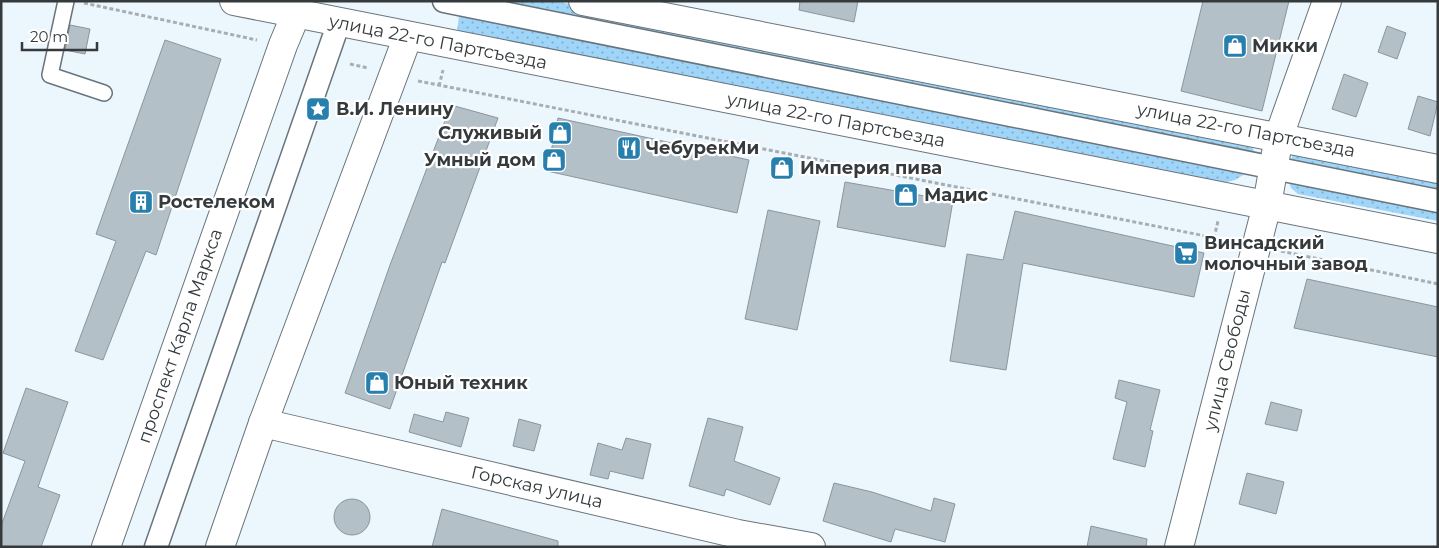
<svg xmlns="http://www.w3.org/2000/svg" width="1439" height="548" viewBox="0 0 1439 548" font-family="Montserrat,sans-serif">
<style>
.grass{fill:url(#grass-dots)}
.building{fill:#b4c0c8;stroke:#8a959d}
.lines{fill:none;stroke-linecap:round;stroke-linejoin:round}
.service-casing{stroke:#69747b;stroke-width:18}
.pedestrian-casing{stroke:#69747b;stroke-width:25}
.minor-casing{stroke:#69747b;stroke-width:30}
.tertiary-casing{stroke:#69747b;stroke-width:30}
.secondary-casing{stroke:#69747b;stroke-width:30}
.path{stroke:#a6aeb3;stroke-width:3;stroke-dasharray:4 2.5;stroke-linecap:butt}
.service{stroke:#fff;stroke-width:15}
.pedestrian{stroke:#fff;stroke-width:22}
.minor{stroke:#fff;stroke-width:28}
.tertiary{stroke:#fff;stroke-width:28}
.secondary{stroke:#fff;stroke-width:28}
.labels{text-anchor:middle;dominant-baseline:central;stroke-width:4.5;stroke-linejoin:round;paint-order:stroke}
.street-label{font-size:18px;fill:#353a3d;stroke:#fff}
.poi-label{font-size:18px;font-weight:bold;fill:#353a3d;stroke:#fff;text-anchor:start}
</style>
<defs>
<pattern id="grass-dots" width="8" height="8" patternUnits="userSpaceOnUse" patternTransform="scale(1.25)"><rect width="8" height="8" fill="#9ed5f9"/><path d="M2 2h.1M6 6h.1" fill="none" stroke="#82aecb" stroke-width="1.8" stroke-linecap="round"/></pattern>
</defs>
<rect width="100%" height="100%" fill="#ecf6fd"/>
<path class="grass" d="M496 1H554L1217 131 1251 142 1255 155Z
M459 16 1251 170 1235 180 1223 183 457 32Z
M1293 154 1438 180V194L1289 165Z
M1288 178 1438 207V221L1298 194 1291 188Z"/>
<path class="building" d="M800 1H858L854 22 799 10Z
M1203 1H1289L1262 111 1181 91Z
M70 25 90 29 85 54 65 50Z
M1387 26 1406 33 1397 59 1378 52Z
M165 40 221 59 156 255 146 251 103 360 75 351 116 241 96 234Z
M1344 74 1368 83 1356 117 1332 109Z
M1418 96 1438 102 1430 136 1408 129Z
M451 105 498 118 445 263 442 262 390 409 345 393 390 265Z
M558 118 749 160 737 213 547 171Z
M845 182 953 201 945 247 837 227Z
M768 210 820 221 797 330 745 319Z
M1015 211 1204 253 1194 297 1023 263 1006 370 950 361 967 254 1003 260Z
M1307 279 1438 307V357L1294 328Z
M1119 380 1160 390 1150 430 1153 431 1145 467 1113 459 1127 402 1115 398Z
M26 388 68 402 38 487 60 495 41 547H1V526L25 461 3 453Z
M1271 402 1302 410 1297 431 1265 424Z
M446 412 469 418 461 447 409 432 414 414 443 422Z
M708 418 743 427 734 461 780 478 770 505 726 489 724 496 689 486Z
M519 419 541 425 534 451 513 446Z
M626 438 651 444 643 479 610 471 608 479 590 475 598 443 622 450Z
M1247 473 1284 482 1276 514 1239 504Z
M834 483 872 492 931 511 934 498 955 504 945 542 895 529 891 542 823 521Z
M334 517a18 18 0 1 1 36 0a18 18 0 1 1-36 0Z
M442 509 558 541V547H432Z
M1091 526 1147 539 1146 547H1087Z"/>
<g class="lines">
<defs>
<path id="service" d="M66 1 50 75 104 93"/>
<path id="pedestrian" d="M444 1 1438 201
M156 547 339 22"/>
<path id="minor" d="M263 423 738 534 811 547
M1179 547 1267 205 1279 136 1327 1"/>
<path id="tertiary" d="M106 547 283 45 296 14
M220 547 263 423 408 36"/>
<path id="secondary" d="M234 1 1438 239
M583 1 1438 169"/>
</defs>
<use href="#service" class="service-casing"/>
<use href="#pedestrian" class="pedestrian-casing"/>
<use href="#minor" class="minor-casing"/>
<use href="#tertiary" class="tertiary-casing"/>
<use href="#secondary" class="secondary-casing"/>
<path class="path" d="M84 3 257 40
M350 64 368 68
M418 81 1231 241
M439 86 443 70
M1214 238 1218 221
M1281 251 1438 284"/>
<use href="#service" class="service"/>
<use href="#pedestrian" class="pedestrian"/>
<use href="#minor" class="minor"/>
<use href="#tertiary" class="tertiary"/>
<use href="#secondary" class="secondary"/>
</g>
<defs>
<symbol id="shop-square" viewBox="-11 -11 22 22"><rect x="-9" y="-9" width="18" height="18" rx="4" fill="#277fad" stroke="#fff"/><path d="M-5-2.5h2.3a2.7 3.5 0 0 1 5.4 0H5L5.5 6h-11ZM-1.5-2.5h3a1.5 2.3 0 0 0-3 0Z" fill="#fff"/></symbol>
<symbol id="sight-square" viewBox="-11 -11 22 22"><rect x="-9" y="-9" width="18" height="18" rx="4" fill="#277fad" stroke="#fff"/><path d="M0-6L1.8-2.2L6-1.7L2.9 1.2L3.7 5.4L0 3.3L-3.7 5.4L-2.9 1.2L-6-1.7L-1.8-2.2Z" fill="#fff"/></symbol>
<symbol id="restaurant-square" viewBox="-11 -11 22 22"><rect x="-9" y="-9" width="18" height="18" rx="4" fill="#277fad" stroke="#fff"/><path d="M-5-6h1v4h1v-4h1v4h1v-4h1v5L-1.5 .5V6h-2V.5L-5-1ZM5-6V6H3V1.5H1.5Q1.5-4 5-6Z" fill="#fff"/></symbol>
<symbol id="building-square" viewBox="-11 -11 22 22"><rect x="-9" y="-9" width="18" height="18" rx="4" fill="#277fad" stroke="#fff"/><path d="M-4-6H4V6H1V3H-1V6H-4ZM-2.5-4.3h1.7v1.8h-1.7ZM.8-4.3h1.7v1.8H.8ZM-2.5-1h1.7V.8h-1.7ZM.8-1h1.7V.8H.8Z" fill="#fff"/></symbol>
<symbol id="supermarket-square" viewBox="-11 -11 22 22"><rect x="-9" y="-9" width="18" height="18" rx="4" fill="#277fad" stroke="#fff"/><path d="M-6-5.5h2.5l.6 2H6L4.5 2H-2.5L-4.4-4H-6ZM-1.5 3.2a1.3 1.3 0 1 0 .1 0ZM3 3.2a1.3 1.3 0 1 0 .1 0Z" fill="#fff"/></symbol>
</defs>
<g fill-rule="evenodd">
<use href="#shop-square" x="1221" y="32" width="28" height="28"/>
<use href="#sight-square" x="304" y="95" width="28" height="28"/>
<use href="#shop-square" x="546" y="119" width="28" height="28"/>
<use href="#restaurant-square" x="615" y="134" width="28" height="28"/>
<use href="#shop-square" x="540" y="146" width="28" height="28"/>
<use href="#shop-square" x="768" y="154" width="28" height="28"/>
<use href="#shop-square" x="892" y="181" width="28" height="28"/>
<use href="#building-square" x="127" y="188" width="28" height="28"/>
<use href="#supermarket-square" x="1172" y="239" width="28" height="28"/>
<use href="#shop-square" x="363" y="369" width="28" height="28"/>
</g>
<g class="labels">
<g class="street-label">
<text transform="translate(438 42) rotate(11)">улица 22-го Партсъезда</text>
<text transform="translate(836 120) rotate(11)">улица 22-го Партсъезда</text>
<text transform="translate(1246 130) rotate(11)">улица 22-го Партсъезда</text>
<text transform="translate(180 336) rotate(-71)">проспект Карла Маркса</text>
<text transform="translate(1227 360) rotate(-76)">улица Свободы</text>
<text transform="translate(537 487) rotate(13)">Горская улица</text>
</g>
<g class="poi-label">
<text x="1252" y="46">Микки</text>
<text x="336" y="109">В.И. Ленину</text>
<text x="542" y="133" text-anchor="end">Служивый</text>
<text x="646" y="148">ЧебурекМи</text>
<text x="536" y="160" text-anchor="end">Умный дом</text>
<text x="800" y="168">Империя пива</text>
<text x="924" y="195">Мадис</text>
<text x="158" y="202">Ростелеком</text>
<text x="1204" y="243">Винсадский<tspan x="1204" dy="21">молочный завод</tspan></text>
<text x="394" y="383">Юный техник</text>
</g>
</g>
<rect width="1439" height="548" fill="none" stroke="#353a3d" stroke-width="5"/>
<path d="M22 42v8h75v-8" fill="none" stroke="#353a3d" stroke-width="2.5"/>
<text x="30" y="42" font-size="15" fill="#353a3d" stroke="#ffffff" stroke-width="4" paint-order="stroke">20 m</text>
</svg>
